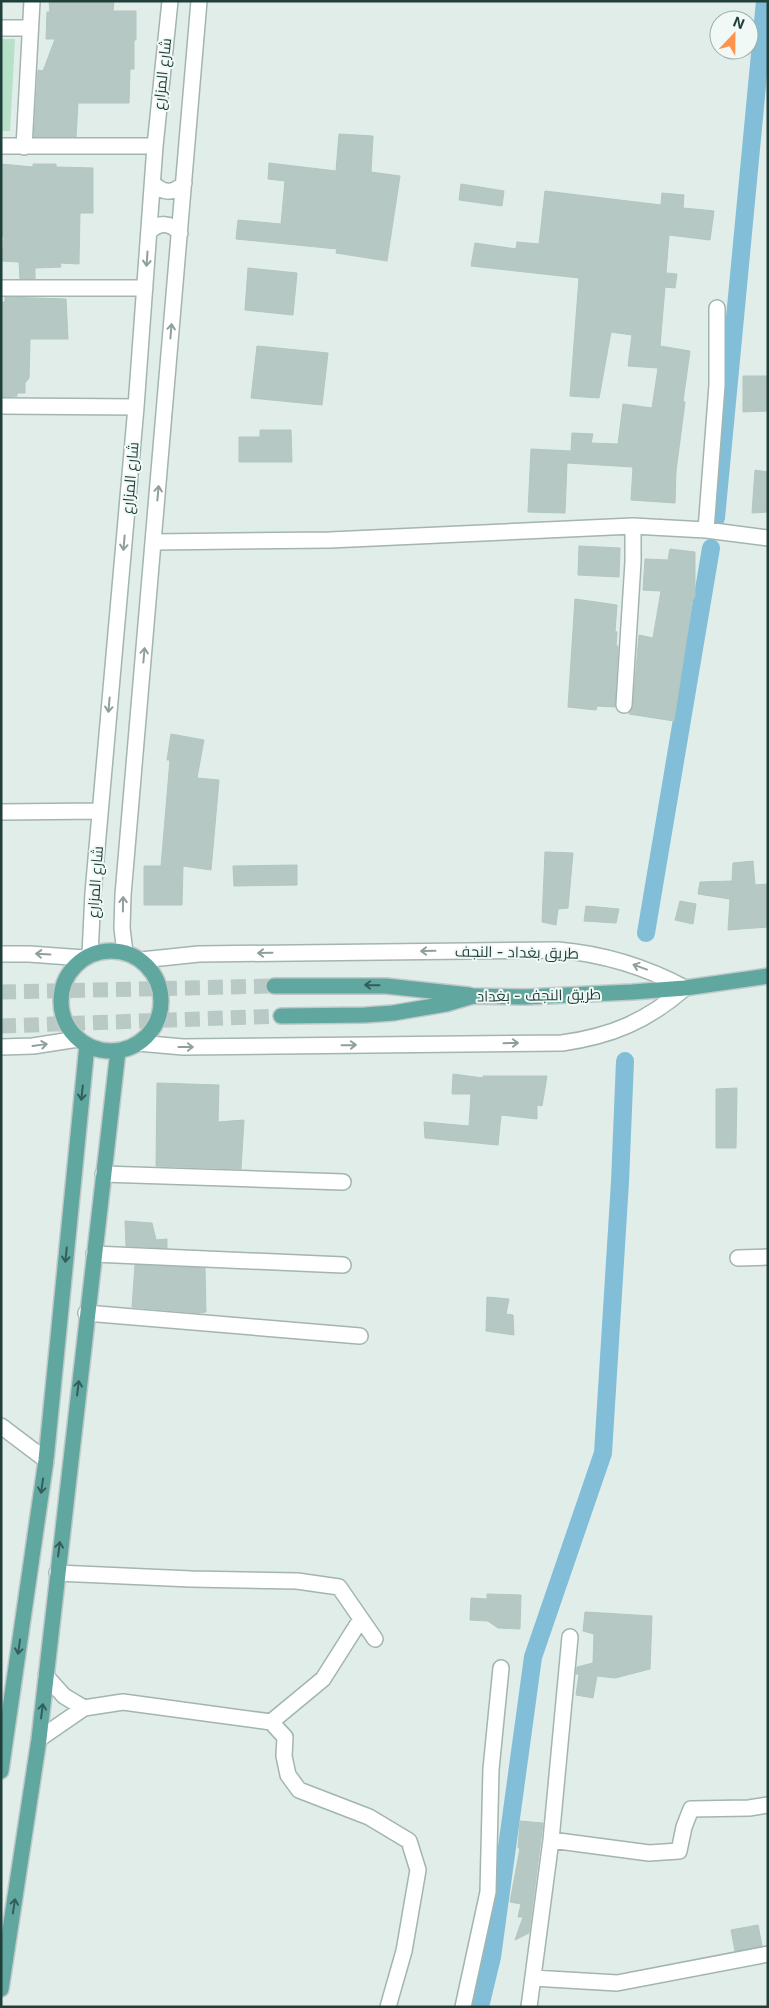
<svg xmlns="http://www.w3.org/2000/svg" width="769" height="2008" viewBox="0 0 769 2008" font-family="Inter,Cairo,sans-serif">
<style>
.green{fill:#b7e0c8}
.lines{fill:none;stroke-linecap:round;stroke-linejoin:round}
.canal{stroke:#82bed8;stroke-width:18}
.building{fill:#b5c8c3;stroke:#b2c7c1}
.major-tunnel{stroke:#b9cac6;stroke-width:15;stroke-dasharray:15 8;stroke-linecap:butt}
.minor-casing{stroke:#a2b5b1;stroke-width:18}
.major-casing{stroke:#c0c9c8;stroke-width:18}
.minor{stroke:#fff;stroke-width:15}
.major{stroke:#60a79f;stroke-width:15}
.oneway{stroke:#8f9f9d}
.oneway2{stroke:#325e59}
.labels{text-anchor:middle;dominant-baseline:central;stroke-width:4;stroke-linejoin:round;paint-order:stroke}
.street-label{font-size:15px;fill:#1f3f3b;stroke:#f1f9f6}
</style>
<rect width="100%" height="100%" fill="#e0ede9"/>
<path class="green" d="M1 39H15L10 131H1Z"/>
<g class="lines">
<path class="canal" d="M716 518 765 1
M646 933 711 548
M480 2007 492 1957 533 1657 603 1453 620 1182 625 1061"/>
</g>
<path class="building" d="M49 1H114L113 11H136V40H134V69H130L129 103H78L76 137H34L38 70 43 71 55 39H46L47 12H50Z
M339 134 373 136 371 172 400 176 387 261 336 253 337 249 236 239 238 220 281 224 285 181 268 179 269 163 336 171Z
M1 164 33 167V164H56V167L93 168V213H80L79 264 60 263 61 267 35 268V279H20L19 262 2 261 4 236 1 237Z
M461 184 504 191 502 206 459 200Z
M545 191 661 205 662 193 684 195 683 208 714 211 710 240 669 235 666 273 677 274 675 288 665 287 660 346 690 351 683 401 685 402 676 471 675 503 631 500 633 467 567 463 565 513 528 512 531 449 571 451 572 433 593 434 591 443 618 444 623 404 652 408 658 368 628 366 632 335 611 332 599 398 570 396 579 278 471 266 475 243 516 249 517 242 539 244Z
M248 268 297 273 293 315 245 310Z
M5 297 66 299 68 339H30L29 378 25 383V393H17V396L1 397V302H5Z
M257 346 328 353 322 405 251 398Z
M743 376H768V411L743 412Z
M260 430H291L292 462H239V437H260Z
M755 470 768 472V512L752 513Z
M579 546 620 548 619 577 578 575Z
M670 549 695 552V597H693L674 721 629 714 633 706 639 635 653 638 661 591 643 590 645 559 668 560Z
M575 599 617 605 615 631 617 632 616 646H618L615 707 597 706 596 710 568 707Z
M171 734 204 740 197 778 219 780 211 870 183 866 182 905H144V866H161L170 760H167Z
M545 852 573 853 568 908 558 909 556 925 542 922Z
M753 861 755 885 768 884V927L728 930 730 899 698 894 700 882 732 881 733 863Z
M297 865V885L234 886 233 866Z
M680 901 696 904 693 924 675 920Z
M586 906 619 909 616 923 584 921Z
M453 1074 483 1078V1076H547L542 1106 537 1105V1119L501 1115 498 1145 425 1138 424 1122 469 1126 471 1094H452Z
M157 1083 219 1085 218 1122 244 1120 241 1169 156 1166Z
M737 1088 736 1148H716V1089Z
M125 1221 152 1223 156 1240 167 1239V1248L126 1246Z
M135 1265 205 1268 206 1312 199 1313 132 1307Z
M487 1297 509 1299 506 1314 513 1315 514 1335 486 1331Z
M487 1594 521 1595 520 1629 498 1628 488 1621 470 1620 471 1598 487 1599Z
M585 1612 652 1616 650 1669 615 1678 597 1676 593 1698 576 1695 579 1674H576L577 1667 593 1663 594 1634 583 1631Z
M520 1821 543 1823 529 1933 515 1940 523 1917H518L521 1904 510 1902 520 1848H518Z
M758 1925 762 1946 735 1951 731 1930Z"/>
<g class="lines">
<path class="major-tunnel" d="M1 992 274 986
M1 1026 281 1016"/>
<defs>
<path id="minor" d="M1 28H30
M1 146H155
M24 147 32 1
M153 183C163 194 174 194 184 183
M149 232C159 222 170 222 180 233
M1 288H145
M1 406 136 407
M706 530 717 385V308
M154 542 330 540 633 526 706 530 768 538
M624 705 633 562V526
M1 812 100 811
M125 953 122 928 123 895 199 1
M1 954H29L84 958
M90 955 93 893 136 407 155 146 170 1
M138 1043 183 1047 562 1043C612 1036 647 1021 685 988 644 966 604 954 558 950L199 954 141 960
M1 1047 33 1046 78 1039
M103 1174 343 1182
M94 1254 343 1265
M738 1258 768 1257
M86 1313 360 1336
M1 1426 46 1460
M57 1573 191 1579 297 1581 339 1587 375 1639
M46 1676 64 1696 84 1708
M271 1722 323 1679 361 1619
M39 1739 84 1708 123 1702 271 1722 285 1737 284 1756 288 1775 299 1790 369 1817 409 1841 418 1870 404 1951 388 2007
M551 1840 649 1853 679 1851 684 1827 691 1809 749 1808 768 1805
M533 1978 617 1983 768 1954
M463 2007 488 1892 491 1769 501 1668
M529 2007 551 1840 570 1637"/>
<path id="major" d="M61 1001a50 50 0 1 1 100 0a50 50 0 1 1-100 0Z
M274 986H386L469 995
M281 1016 365 1015 393 1013 446 1004 473 996 526 997 632 992 685 988 768 976
M1 1771 46 1460 87 1045
M1 1989 39 1739 118 1051"/>
</defs>
<use href="#minor" class="minor-casing"/>
<use href="#major" class="major-casing"/>
<use href="#minor" class="minor"/>
<use href="#major" class="major"/>
</g>
<defs><path id="oneway-shaft" d="M-6 0H5M1.5-3L5.5 0L1.5 3" fill="none" stroke-width="1.6" stroke-linecap="round" stroke-linejoin="round" transform="scale(1.25)"/></defs>
<g class="oneway">
<use href="#oneway-shaft" transform="translate(147 259) rotate(94)"/>
<use href="#oneway-shaft" transform="translate(171 331) rotate(-85)"/>
<use href="#oneway-shaft" transform="translate(158 493) rotate(-85)"/>
<use href="#oneway-shaft" transform="translate(124 543) rotate(95)"/>
<use href="#oneway-shaft" transform="translate(144 655) rotate(-85)"/>
<use href="#oneway-shaft" transform="translate(109 705) rotate(95)"/>
<use href="#oneway-shaft" transform="translate(123 904) rotate(-89)"/>
<use href="#oneway-shaft" transform="translate(428 951) rotate(179)"/>
<use href="#oneway-shaft" transform="translate(265 953) rotate(179)"/>
<use href="#oneway-shaft" transform="translate(43 954) rotate(-177)"/>
<use href="#oneway-shaft" transform="translate(640 967) rotate(-160)"/>
<use href="#oneway-shaft" transform="translate(511 1043) rotate(-1)"/>
<use href="#oneway-shaft" transform="translate(40 1045) rotate(-8)"/>
<use href="#oneway-shaft" transform="translate(349 1045) rotate(-1)"/>
<use href="#oneway-shaft" transform="translate(186 1047)"/>
</g>
<g class="oneway2">
<use href="#oneway-shaft" transform="translate(372 985) rotate(-179)"/>
<use href="#oneway-shaft" transform="translate(82 1093) rotate(96)"/>
<use href="#oneway-shaft" transform="translate(66 1255) rotate(96)"/>
<use href="#oneway-shaft" transform="translate(78 1388) rotate(-83)"/>
<use href="#oneway-shaft" transform="translate(42 1486) rotate(98)"/>
<use href="#oneway-shaft" transform="translate(59 1549) rotate(-83)"/>
<use href="#oneway-shaft" transform="translate(19 1647) rotate(98)"/>
<use href="#oneway-shaft" transform="translate(42 1711) rotate(-83)"/>
<use href="#oneway-shaft" transform="translate(14 1906) rotate(-81)"/>
</g>
<g class="labels">
<g class="street-label">
<text transform="translate(162 74) rotate(-84)">شارع المزارع</text>
<text transform="translate(130 478) rotate(-85)">شارع المزارع</text>
<text transform="translate(95 882) rotate(-86)">شارع المزارع</text>
<text transform="translate(517 952) rotate(1)">طريق بغداد - النجف</text>
<text transform="translate(539 995) rotate(-1)">طريق النجف - بغداد</text>
</g>
</g>
<rect width="769" height="2008" fill="none" stroke="#1f3f3b" stroke-width="5"/>
<g transform="translate(734 35) rotate(22)"><circle r="24" fill="#f1f9f6" stroke="#9dafab"/>
<path d="M0-4L9 19L0 12L-9 19Z" fill="#ff924c"/>
<text y="-8" font-size="14" font-weight="bold" text-anchor="middle" fill="#1f3f3b">N</text>
</g>
</svg>
